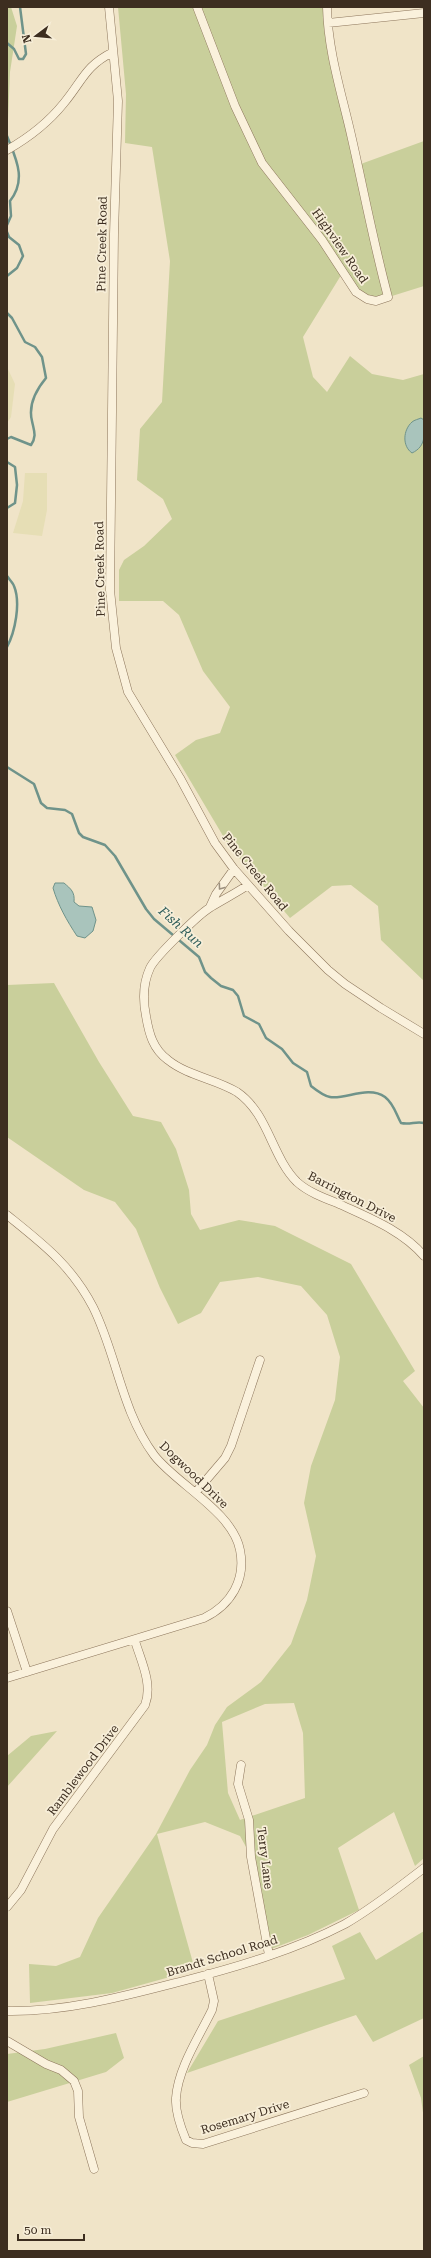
<svg xmlns="http://www.w3.org/2000/svg" width="431" height="2258" viewBox="0 0 431 2258" font-family="'Roboto Serif',serif">
<style>
.farmland{fill:#e6deb5}
.green{fill:#c9cf9b;fill-rule:evenodd}
.water{fill:#a9c4bc;stroke:#6f938a}
.lines{fill:none;stroke-linecap:round;stroke-linejoin:round}
.stream{stroke:#6f938a;stroke-width:2.5}
.minor-casing{stroke:#8d765c;stroke-width:9}
.minor{stroke:#faf1dc;stroke-width:8}
.oneway{stroke:#9c907e}
.labels{text-anchor:middle;dominant-baseline:central;stroke-width:3.5;stroke-linejoin:round;paint-order:stroke}
.street-label{font-size:12px;fill:#3d2e20;stroke:#f7eed8}
.water-label{font-size:13px;font-style:italic;fill:#2f5d5a;stroke:#f7eed8}
</style>
<rect width="100%" height="100%" fill="#f0e4c8"/>
<path class="farmland" d="M7 367 15 384 11 417 7 423Z
M25 473H47V510L42 536 13 533 23 501Z"/>
<path class="green" d="M7 7H11L17 26 10 72 7 145Z
M118 7H327L328 23 358 165 424 141V286L376 301 367 299 343 272 303 337 313 377 327 392 350 356 372 374 403 380 424 374V981L381 940 378 906 351 885 332 886 290 918 229 846 175 755 196 740 220 733 230 707 203 671 179 615 163 601H119V570L124 560 144 546 172 519 163 499 137 480 140 429 162 402 170 261 152 147 125 143 126 94Z
M54 983 99 1062 133 1116 161 1122 176 1149 189 1190 191 1214 200 1230 239 1220 275 1226 351 1264 415 1371 403 1381 424 1408V1858L415 1866 394 1812 338 1848 359 1910 308 1935 271 1949 255 1863 240 1836 205 1822 157 1834 195 1970 112 1993 30 2003 29 1964 56 1966 80 1957 98 1918 156 1834 190 1770 207 1745 215 1725 227 1707 261 1682 291 1644 307 1600 316 1556 304 1503 311 1466 335 1400 340 1357 327 1315 301 1286 258 1277 220 1282 201 1313 178 1324 160 1288 136 1229 115 1202 84 1190 7 1137V985ZM294 1703 303 1733 305 1798 240 1820 228 1793 222 1722 265 1704Z
M57 1731 7 1787V1756L31 1736Z
M424 1931V2018L373 2042 356 2015 187 2073 218 2021 345 1979 332 1946 360 1932 376 1960Z
M116 2033 124 2058 106 2072 7 2102V2054L45 2049Z
M424 2056V2120L421 2098 409 2065Z"/>
<path class="water" d="M421 418 424 420C424 433 427 446 412 453 402 446 403 430 412 422 414 420 419 419 421 418Z
M55 883H64C71 889 75 892 74 902L79 906 92 907 96 920 93 931 85 938 77 936C67 921 58 905 53 888Z"/>
<g class="lines">
<path class="stream" d="M7 43 14 49 19 59H23L26 54 20 7
M7 136C16 159 27 179 10 201L11 216 7 225
M7 232 9 237 19 245 23 256 17 268 7 276
M7 313 12 318 25 342 35 347 42 357 46 378C36 390 28 405 32 421 34 431 37 436 31 445L11 437 7 439
M7 462 15 467 17 485 15 503 7 508
M7 576C9 579 13 583 14 586 21 603 15 632 7 647
M7 767 34 784 41 803 47 808 65 810 72 814 79 833 83 837 105 845 115 856 146 909 154 919 199 957 205 972 211 978 221 986 233 990 238 996 244 1016 259 1024 266 1038 282 1049 293 1063 307 1072 311 1086C316 1090 324 1096 330 1097 345 1100 368 1085 385 1097 394 1104 396 1114 401 1123 410 1125 416 1121 424 1123"/>
<defs>
<path id="minor" d="M109 7 118 101 114 234 110 590 116 648 128 692 180 778 215 843 234 869 289 931 328 970 345 984 381 1008 424 1034
M197 7 235 106 262 163 322 240 356 292 367 299 376 301 388 297C374 245 364 192 352 139 342 94 328 53 327 7
M328 23 424 13
M7 150C30 137 48 123 64 103 83 80 85 66 113 52
M248 885C236 893 224 899 211 907 200 913 155 957 150 968 143 983 143 1001 146 1016 149 1034 153 1049 168 1060 188 1076 216 1079 237 1092 269 1114 271 1156 297 1182 308 1192 324 1198 337 1203 367 1217 402 1230 424 1256
M210 907 216 894 234 869
M7 1215C43 1244 71 1265 93 1307 117 1355 121 1410 154 1455 175 1483 233 1512 240 1550 246 1580 231 1605 204 1618L7 1678
M196 1492 225 1458 231 1446 260 1360
M7 1611 27 1672
M241 1765 238 1784 249 1820 251 1857 269 1955
M7 1907 21 1890 53 1829 145 1705C153 1684 141 1661 135 1641
M208 1974 214 2001 212 2010C199 2037 178 2068 176 2098 175 2112 181 2128 186 2140L192 2143 203 2144 364 2093
M7 2011C67 2012 125 1996 183 1981 237 1967 295 1950 345 1924 373 1908 398 1888 424 1868
M7 2041 46 2064 61 2070 74 2081 78 2091 79 2117 94 2169"/>
</defs>
<use href="#minor" class="minor-casing"/>
<use href="#minor" class="minor"/>
</g>
<defs><path id="oneway-chevron" d="M-2-3.5L2.5 0L-2 3.5" fill="none" stroke-width="1.6" stroke-linecap="round" stroke-linejoin="round"/></defs>
<use class="oneway" href="#oneway-chevron" transform="translate(221 887) rotate(126)"/>
<g class="labels">
<g class="street-label">
<text transform="translate(102 244) rotate(-89)">Pine Creek Road</text>
<text transform="translate(340 246) rotate(55)">Highview Road</text>
<text transform="translate(100 569) rotate(-91)">Pine Creek Road</text>
<text transform="translate(255 872) rotate(51)">Pine Creek Road</text>
<text transform="translate(352 1197) rotate(27)">Barrington Drive</text>
<text transform="translate(194 1475) rotate(44)">Dogwood Drive</text>
<text transform="translate(83 1770) rotate(-53)">Ramblewood Drive</text>
<text transform="translate(265 1858) rotate(83)">Terry Lane</text>
<text transform="translate(222 1956) rotate(-17)">Brandt School Road</text>
<text transform="translate(245 2117) rotate(-17)">Rosemary Drive</text>
</g>
<g class="water-label">
<text transform="translate(181 927) rotate(42)">Fish Run</text>
</g>
</g>
<rect width="431" height="2258" fill="none" stroke="#3d2e20" stroke-width="16"/>
<g transform="translate(36 36) rotate(254)" stroke="#f7eed8" stroke-width="3" paint-order="stroke">
<path d="M0-3L7 15L0 10L-7 15Z" fill="#3d2e20"/>
<text y="-6" font-size="11" font-weight="bold" text-anchor="middle" fill="#3d2e20">N</text>
</g>
<path d="M18 2234v6h66v-6" fill="none" stroke="#3d2e20" stroke-width="2"/>
<text x="24" y="2234" font-size="12" fill="#3d2e20" stroke="#f7eed8" stroke-width="3" paint-order="stroke">50 m</text>
</svg>
